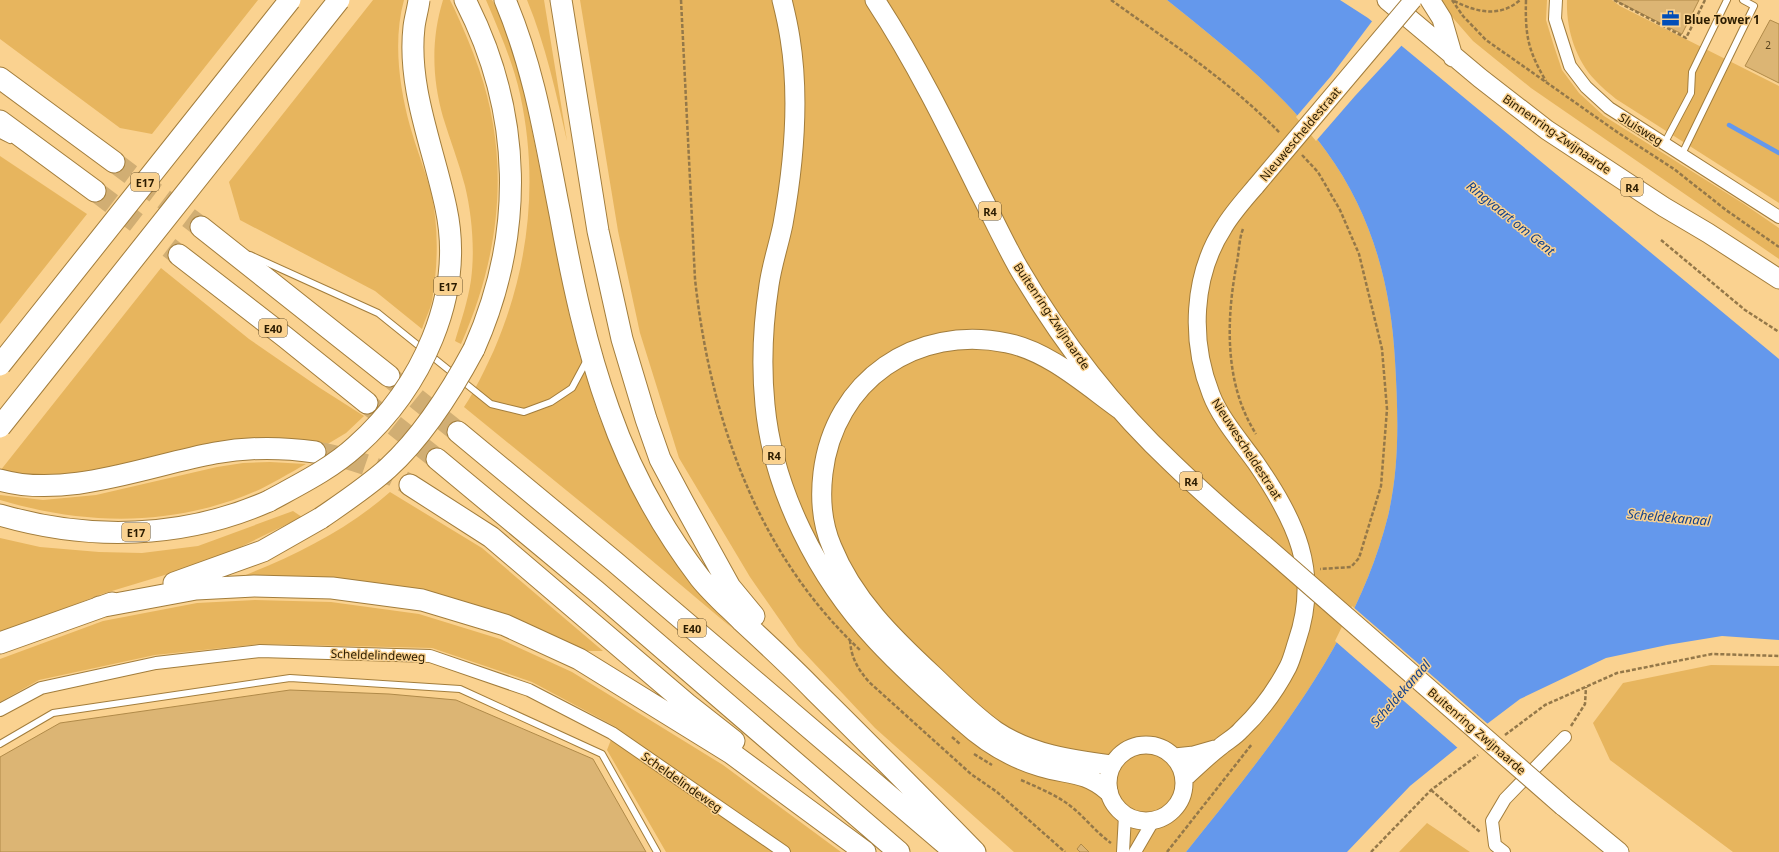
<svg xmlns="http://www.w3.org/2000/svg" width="1779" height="852" viewBox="0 0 1779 852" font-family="'Noto Sans',sans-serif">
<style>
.green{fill:#e7b55e}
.water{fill:#6498ec}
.pier{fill:#fad290}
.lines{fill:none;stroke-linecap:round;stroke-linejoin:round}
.stream{stroke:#6498ec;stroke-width:4.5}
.building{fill:#dcb574;stroke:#b08a49}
.motorway-tunnel{stroke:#d1ae73;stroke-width:21;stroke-dasharray:21 10;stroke-linecap:butt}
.service-casing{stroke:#a27d3c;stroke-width:8}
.minor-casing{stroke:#a27d3c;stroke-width:14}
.secondary-casing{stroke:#a27d3c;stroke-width:19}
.trunk-casing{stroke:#a27d3c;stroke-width:21}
.motorway-casing{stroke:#a27d3c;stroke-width:23}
.path{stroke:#947849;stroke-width:2.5;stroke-dasharray:4 2;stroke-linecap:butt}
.service{stroke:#fff;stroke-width:6}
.minor{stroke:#fff;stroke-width:12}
.secondary{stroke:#fff;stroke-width:17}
.trunk{stroke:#fff;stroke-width:19}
.motorway{stroke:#fff;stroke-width:21}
.secondary-bridge-casing{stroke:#a27d3c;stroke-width:19;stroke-linecap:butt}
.trunk-bridge-casing{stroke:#a27d3c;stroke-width:21;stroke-linecap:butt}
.motorway-bridge-casing{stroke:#a27d3c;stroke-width:23;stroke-linecap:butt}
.secondary-bridge{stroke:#fff;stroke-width:17}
.trunk-bridge{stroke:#fff;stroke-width:19}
.motorway-bridge{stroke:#fff;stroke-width:21}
.labels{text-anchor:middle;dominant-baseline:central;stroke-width:3;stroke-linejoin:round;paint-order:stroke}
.number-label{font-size:10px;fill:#57421e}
.shield{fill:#fad290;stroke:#69532c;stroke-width:1}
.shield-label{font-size:11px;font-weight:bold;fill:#2b1c01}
.poi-label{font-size:12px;font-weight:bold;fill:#2b1c01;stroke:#fad290;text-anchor:start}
.street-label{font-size:12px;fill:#2b1c01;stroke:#fad290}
.water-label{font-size:13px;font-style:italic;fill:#12418b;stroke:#fad290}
</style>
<rect width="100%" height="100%" fill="#fad290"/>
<path class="green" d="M0 0H258L152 134 120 128 0 39Z
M373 0H404C393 40 399 86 410 126 416 148 425 170 431 192 439 227 438 266 432 301 430 310 425 320 422 329L375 291 240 220 229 182Z
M443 0H450L454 8C463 28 472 48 479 69 511 161 500 256 461 344L455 341C461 321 468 301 471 280 475 250 472 215 465 186 459 163 450 140 443 117 432 78 431 39 443 0Z
M486 0H492L494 3 508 36 521 76 569 314 580 356 598 414 619 465 647 519 692 586 732 628 631 543 464 407C476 389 485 369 494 350 529 269 539 181 520 94 513 62 499 31 486 0Z
M527 0H544L567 141C556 93 546 46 527 0Z
M580 0H1167C1224 46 1284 92 1326 151 1372 214 1391 285 1395 361 1398 413 1400 465 1388 516 1356 644 1267 751 1186 852H1014L875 728 798 646 750 577 679 458 640 333 618 231Z
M1441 0H1547L1546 20 1553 43 1562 70 1579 93 1604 116 1744 204 1779 228V259L1531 88 1473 41 1453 18Z
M1567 0H1612L1620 6 1779 86V203L1616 99C1609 93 1601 87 1595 80 1575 59 1566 28 1567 0Z
M0 156 87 214 0 324Z
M161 268 249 339 320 388 364 416 346 433 326 445 298 440 92 472 43 477 0 471Z
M270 462 306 464C286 475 266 488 244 496 163 527 81 524 0 500V495L43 500 96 495 217 467 243 463Z
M390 492 482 548 603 651H583L508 617 238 578C292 557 346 531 390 492Z
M293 511 302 517 228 553 168 574 102 594 0 633V538L40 547 99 552 142 553 198 546Z
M255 600 331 602 419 614 500 639 572 672 723 765 841 852H666L607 750 616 727 532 682 432 648 260 644 155 655 39 680 0 702V659L103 621 197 603Z
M1711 665 1779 666V852H1733L1610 760 1593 723 1623 683Z
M1427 823 1470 852H1399Z"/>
<path class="water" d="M1167 0H1340L1368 18 1779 359V640L1722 636 1667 645 1606 658 1520 699 1479 730 1410 786 1347 852H1186C1267 751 1356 644 1388 516 1400 465 1398 413 1395 361 1391 285 1372 214 1326 151 1284 92 1224 46 1167 0Z"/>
<path class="pier" d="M1373 20 1403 44 1355 96 1316 141 1296 117 1331 76Z
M1352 606 1489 725 1459 749 1335 641Z"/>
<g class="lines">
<path class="stream" d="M1729 125 1779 153"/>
</g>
<path class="building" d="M1615 0H1699L1682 34Z
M1770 20 1779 24V83L1745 66Z
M290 690 389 694 456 700 593 759 646 852H0V757L60 723Z
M1081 844 1089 852H1080L1077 849Z"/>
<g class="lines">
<path class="motorway-tunnel" d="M114 162 201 227
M95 191 179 255
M392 379 458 432
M370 406 437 459
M315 452C348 457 381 468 410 485"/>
<defs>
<path id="service" d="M0 135 10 140
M1664 144 1691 93 1692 72 1727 0
M1682 154 1754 6 1743 0
M250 255 378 313 491 404 524 412 551 402 572 388 587 360
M0 744 53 713 290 678 460 689 602 754 657 852"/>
<path id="minor" d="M1556 0 1555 19 1570 66 1586 87 1609 108 1779 217
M0 710 41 688 156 663 260 651 430 656 529 690 612 733 784 852
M1123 852 1125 815
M1135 852 1153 821
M1504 852 1495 845 1492 821 1505 799 1565 737"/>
<path id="secondary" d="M1108 783a38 38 0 1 1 76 0a38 38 0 1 1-76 0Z
M1175 757 1194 755 1215 749
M1184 779C1196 768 1207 757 1220 747 1227 741 1235 737 1241 730 1260 712 1276 690 1288 667 1292 659 1294 650 1297 641 1321 571 1295 520 1256 463 1241 442 1220 418 1211 394 1190 341 1192 276 1224 227 1233 212 1245 199 1256 186"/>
<path id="trunk" d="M782 0C785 12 788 25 790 38 800 99 794 163 783 224 779 244 772 264 769 285 763 324 761 365 765 405 773 490 818 578 876 640 903 669 933 696 963 722 986 743 1011 758 1041 767 1068 775 1085 771 1108 791
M875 0C915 61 947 126 979 191 992 216 1004 242 1018 267 1060 339 1112 407 1173 464 1202 492 1233 519 1264 545
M1387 0 1480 78 1547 130 1664 207 1708 233 1779 279
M1430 0 1442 19 1453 57
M1111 765C1072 760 1030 754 996 731 973 715 953 694 933 675 893 638 853 599 832 547 822 524 820 498 823 473 834 380 917 324 1007 343 1049 351 1088 387 1122 411
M1563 806 1619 852"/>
<path id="motorway" d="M465 0C523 113 525 234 474 349
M505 0C535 71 545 139 560 214 572 280 586 346 609 410 630 470 661 527 700 578 712 593 728 607 742 621 767 644 792 667 815 691 869 744 922 798 975 852
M561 0 598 231 622 339 646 419 660 459 683 502 730 587 754 616
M0 78 114 162
M0 121 95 191
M201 227 389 376
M179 255 285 337 367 403
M458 432 615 562 955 852
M437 459 596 591 899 852
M0 480C67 499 149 465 215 453 248 447 281 447 315 452
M410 485 491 537 687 704 734 741
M0 515C89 541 183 539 269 501
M174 583 263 551 321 518
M99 607 196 589 254 586 332 588 422 600 505 625 579 659 731 753 865 852
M0 643 112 603"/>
</defs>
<use href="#service" class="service-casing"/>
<use href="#minor" class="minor-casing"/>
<use href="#secondary" class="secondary-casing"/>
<use href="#trunk" class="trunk-casing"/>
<use href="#motorway" class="motorway-casing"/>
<path class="path" d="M681 0 695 279C710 418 757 554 861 651
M1111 0C1170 42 1229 81 1280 133
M1452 0 1463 16 1486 40 1620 134 1674 169 1726 210 1779 247
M1526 0C1525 35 1528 51 1546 81
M1614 0 1686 38 1705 0
M1454 1C1476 12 1500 18 1520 0
M1302 155 1318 172 1340 210 1359 254 1382 349 1387 409 1381 486 1359 558 1351 567 1320 569
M1243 229C1239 239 1239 252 1237 262 1226 319 1224 384 1256 434
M1661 240 1745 310 1779 332
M850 640C851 658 858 669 869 682L971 774 997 792 1065 852
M1571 726 1585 704 1586 687
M1505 735 1545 705 1617 673 1712 654 1779 656
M952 737 960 744
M974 754 992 765
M1021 780C1039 788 1057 795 1073 808 1086 819 1097 833 1111 843
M1431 790 1480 832
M1167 852 1252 744
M1371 852 1431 790 1478 755"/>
<use href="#service" class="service"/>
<use href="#minor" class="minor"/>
<use href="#secondary" class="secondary"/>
<use href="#trunk" class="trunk"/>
<use href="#motorway" class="motorway"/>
<defs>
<path id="secondary-bridge" d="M1256 186 1413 0"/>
<path id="trunk-bridge" d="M1264 545 1563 806"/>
<path id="motorway-bridge" d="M0 365 290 0
M0 427 339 0
M269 501C298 485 331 469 356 446 421 388 465 296 446 208 434 149 407 88 414 27 415 18 418 9 419 0
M321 518C344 502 367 487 388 468 424 435 451 392 474 349"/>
</defs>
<use href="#secondary-bridge" class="secondary-bridge-casing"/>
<use href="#trunk-bridge" class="trunk-bridge-casing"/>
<use href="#motorway-bridge" class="motorway-bridge-casing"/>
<use href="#secondary-bridge" class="secondary-bridge"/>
<use href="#trunk-bridge" class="trunk-bridge"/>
<use href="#motorway-bridge" class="motorway-bridge"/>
</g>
<defs>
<symbol id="office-bare" viewBox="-9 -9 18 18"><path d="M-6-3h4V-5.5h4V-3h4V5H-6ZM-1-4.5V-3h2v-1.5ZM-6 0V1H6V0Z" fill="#024eb8" stroke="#fad290" stroke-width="2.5" paint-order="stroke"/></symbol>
</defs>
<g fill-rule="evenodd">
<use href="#office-bare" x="1658" y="6" width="25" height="25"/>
</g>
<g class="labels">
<g class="number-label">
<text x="1768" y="45">2</text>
</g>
<g class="shield">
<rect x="131" y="173" width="28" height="18" rx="3"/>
<rect x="1621" y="178" width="22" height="18" rx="3"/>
<rect x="979" y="202" width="22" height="18" rx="3"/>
<rect x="434" y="277" width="28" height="18" rx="3"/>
<rect x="259" y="319" width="28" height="18" rx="3"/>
<rect x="763" y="446" width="22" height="18" rx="3"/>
<rect x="1180" y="472" width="22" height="18" rx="3"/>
<rect x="122" y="523" width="28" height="18" rx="3"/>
<rect x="678" y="619" width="28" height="18" rx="3"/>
</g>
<g class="shield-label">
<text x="145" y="182">E17</text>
<text x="1632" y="187">R4</text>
<text x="990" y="211">R4</text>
<text x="448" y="286">E17</text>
<text x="273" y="328">E40</text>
<text x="774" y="455">R4</text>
<text x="1191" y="481">R4</text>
<text x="136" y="532">E17</text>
<text x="692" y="628">E40</text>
</g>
<g class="poi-label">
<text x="1684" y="19">Blue Tower 1</text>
</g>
<g class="street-label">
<text transform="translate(1641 129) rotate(32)">Sluisweg</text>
<text transform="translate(1300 134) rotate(-50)">Nieuwescheldestraat</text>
<text transform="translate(1557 134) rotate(35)">Binnenring-Zwijnaarde</text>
<text transform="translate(1052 316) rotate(56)">Buitenring-Zwijnaarde</text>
<text transform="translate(1247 449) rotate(57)">Nieuwescheldestraat</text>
<text transform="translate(378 655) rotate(2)">Scheldelindeweg</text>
<text transform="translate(1477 731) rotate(41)">Buitenring Zwijnaarde</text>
<text transform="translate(682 782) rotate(35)">Scheldelindeweg</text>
</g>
<g class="water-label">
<text transform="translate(1511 218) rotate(39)">Ringvaart om Gent</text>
<text transform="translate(1669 517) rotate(5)">Scheldekanaal</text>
<text transform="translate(1400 693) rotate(-49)">Scheldekanaal</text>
</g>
</g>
</svg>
